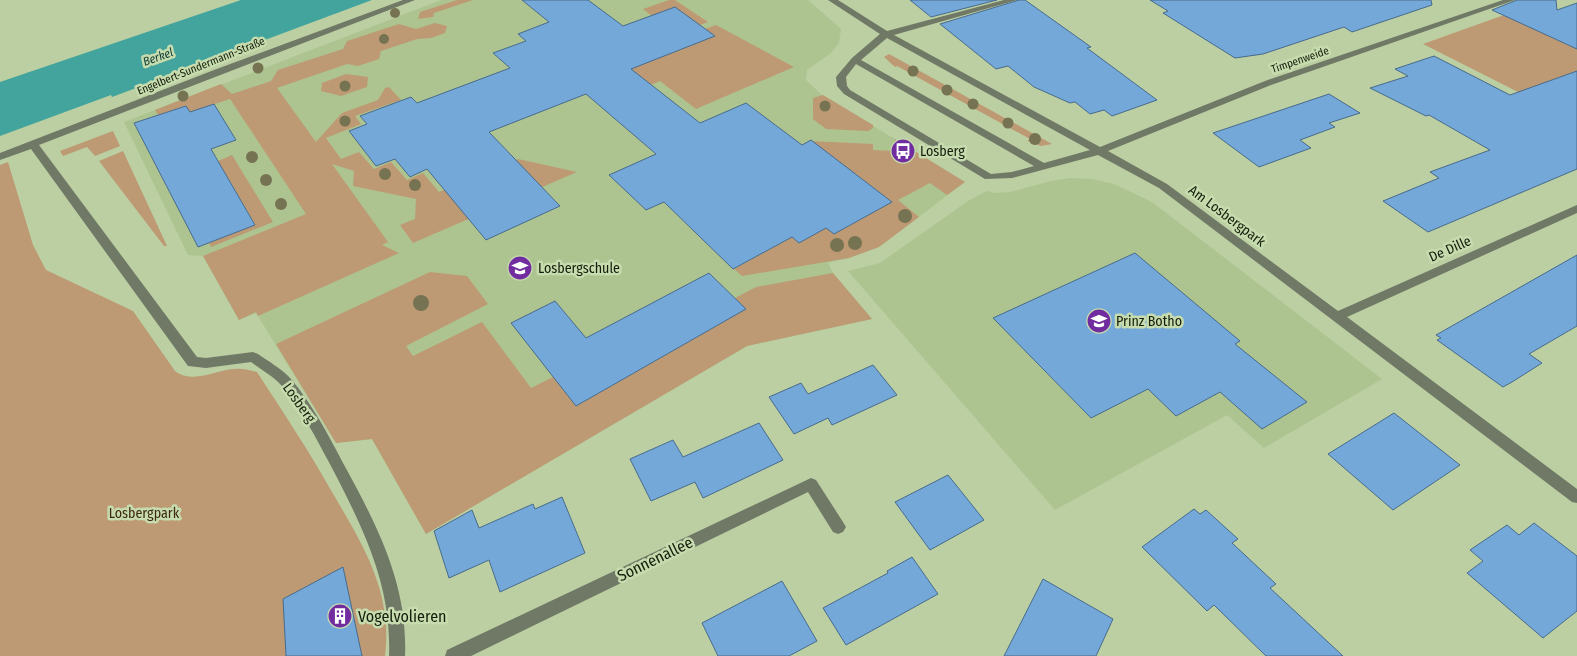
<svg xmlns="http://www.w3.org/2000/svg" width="1577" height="656" viewBox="0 0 1577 656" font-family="'Fira Sans Condensed',sans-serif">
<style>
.built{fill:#adc490}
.green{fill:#bd9a74}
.water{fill:#42a49c}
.building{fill:#73a8d9;stroke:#486b8c}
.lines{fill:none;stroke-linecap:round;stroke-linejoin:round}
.minor{fill:#707866;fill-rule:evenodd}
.tree{fill:#767352}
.labels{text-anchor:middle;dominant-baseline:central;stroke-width:5;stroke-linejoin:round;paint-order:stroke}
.far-street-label{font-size:11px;fill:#151d0c;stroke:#c7dcae}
.far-water-label{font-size:12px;font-style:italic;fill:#0d3b38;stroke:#c7dcae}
.poi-label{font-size:14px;fill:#151d0c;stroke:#c7dcae;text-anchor:start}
.street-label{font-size:14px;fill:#151d0c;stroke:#c7dcae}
.park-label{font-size:14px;fill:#3e2810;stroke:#c7dcae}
.near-street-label{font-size:16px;fill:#151d0c;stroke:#c7dcae}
.near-poi-label{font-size:16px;fill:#151d0c;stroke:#c7dcae;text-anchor:start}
</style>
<rect width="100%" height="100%" fill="#bbcfa2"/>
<path class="built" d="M441 0H808L841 29 839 43 831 53 807 70 806 80 821 94 965 182 879 247 849 258 828 263 833 273 872 319 747 346 426 534 372 439 336 443 256 313 239 320 203 256 188 255 124 122Z
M1070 178 1093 179 1114 184 1152 202 1382 379 1264 448 1227 415 1055 510 848 271 880 263 968 201 987 191 994 193 1010 192 1051 181Z"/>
<path class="green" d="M457 0H473L434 13 433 17 418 19 420 12Z
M669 0H675L708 22 700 25 652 16 643 9Z
M1504 15 1577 49V71L1520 93 1423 44Z
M435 23 447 26 445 33 431 38 417 39 381 51 379 59 358 66 347 64 277 88 316 142 342 113 378 100 385 88 389 87 401 100 355 116 361 124 326 138 341 159 359 152 374 169 391 162 407 180 423 173 439 192 518 159 577 172 413 243 400 225 415 219 416 199 353 186 354 171 332 164 388 242 382 245 399 253 258 316 256 312 239 320 203 256 306 214 230 99 190 112 186 106 158 115 155 110 221 84 232 94 271 81 278 70 343 49 347 41 399 24 416 29Z
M716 25 794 67 696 109 660 81 651 85 640 76 624 82 615 75 714 36 705 29Z
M889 54 1052 144 1041 146 1027 141 1030 139 897 66 895 67 884 57Z
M346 74 368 77 367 87 341 96 321 91 322 83Z
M823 95 873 125V128L868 131 826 129 813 119V98Z
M113 131 120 146 95 156 87 147 63 156 60 151Z
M895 139 965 182 947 195 930 183 898 200 919 217 879 247 849 258 742 276 734 269 792 237 799 243 826 228 834 234 892 202 825 151 819 148 818 146 810 141 873 144V150L893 151Z
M123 151 167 246H164L99 161Z
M232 155 273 222 211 247 209 243 255 224 218 161Z
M8 162 33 245 46 270 133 311 175 371C195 386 219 367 241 369 246 369 252 371 257 372 283 412 309 451 332 492 363 545 393 592 385 656H0V165Z
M430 272 467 276 488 304 406 346 413 356 482 322 531 388 553 377 576 406 746 309 735 298 756 287 833 273 872 319 747 346 426 534 372 439 336 443 276 344Z"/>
<path class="water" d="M241 0H372L112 97 111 95 0 136V82Z"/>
<path class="building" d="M522 0H588L623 26 675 7 715 36 631 69 700 123 746 103 802 145 811 140 892 202 834 234 826 228 799 243 792 237 733 269 664 202 646 210 609 175 656 154 586 94 489 132 560 206 486 240 427 169 410 177 395 159 376 166 349 131 367 124 360 116 411 97 417 103 510 68 493 53 526 41 518 34 549 22Z
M910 0H997L931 17Z
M1019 0H1025L1091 47 1087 48 1157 100 1112 116 1104 110 1090 114 1075 102 1070 103 1034 87 1008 66 996 69 940 24Z
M1150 0H1431L1432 5 1352 32 1344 27 1263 54 1235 58 1163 13 1168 11Z
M1517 0H1556L1557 10 1577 3V49L1492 10Z
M1434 56 1510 95 1577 71V169L1428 232 1383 201 1439 178 1430 172 1490 150 1429 115 1426 116 1370 88 1408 76 1395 69Z
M1329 94 1360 113 1329 123 1335 127 1300 140 1311 148 1259 167 1213 133Z
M214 104 236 140 211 149 255 225 198 247 134 123 186 106 190 112Z
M1135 253 1240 341 1235 344 1307 402 1262 429 1220 392 1176 416 1148 389 1091 418 993 318Z
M1577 255V326L1529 354 1542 363 1512 382 1503 387 1437 340 1441 338 1436 335Z
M709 273 746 309 576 406 511 323 555 301 586 338Z
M873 365 897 395 832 425 828 418 794 434 769 397 801 383 808 394Z
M1394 413 1460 465 1393 510 1328 454Z
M759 423 783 460 703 498 695 482 651 501 630 459 673 440 683 457Z
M948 475 984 520 930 550 895 502Z
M562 497 585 553 500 592 489 560 449 578 434 531 472 510 479 528 533 504 535 509Z
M1194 509 1200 514 1206 510 1238 539 1232 543 1276 584 1270 588 1343 656H1266L1214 605 1207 611 1142 547Z
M1534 523 1577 556V611L1543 638 1467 573 1483 561 1470 550 1507 525 1519 535Z
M912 557 938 594 846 645 823 608 888 573 887 571Z
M343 567 362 656H286L283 599Z
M1043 579 1113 619 1096 656H1004Z
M782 581 817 641 789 656H718L702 623Z"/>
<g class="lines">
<path class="minor" d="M403 0H415L39 145 197 357 206 358 253 352 258 354C268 361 282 369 291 379 312 404 328 434 343 463 377 525 408 584 405 656H389C392 585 363 528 331 466 316 439 302 409 281 385 273 376 260 369 251 362L206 368 188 366 31 149 0 160V153L214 70Z
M828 0H838L887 31 1004 0H1017L894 35 1100 147 1265 81 1503 0H1515L1271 85 1108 151 1167 184 1338 311 1577 205V213L1347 317 1577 489V503L1572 502 1159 188 1098 155 1012 178 985 179 844 94 837 86 836 77 852 58 880 34ZM887 38 1090 150 1044 163 861 60ZM856 64 1034 166 1012 172 991 174 850 90 847 86 846 77Z
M811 478 816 480 843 522 846 527 843 532 838 534 833 532 808 492 471 656H445L447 650Z"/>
</g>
<g class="tree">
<circle cx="395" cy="13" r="5"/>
<circle cx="384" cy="39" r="5"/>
<circle cx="258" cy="68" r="5.5"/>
<circle cx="913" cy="71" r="5.5"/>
<circle cx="345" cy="86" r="5.5"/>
<circle cx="947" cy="90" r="5.5"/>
<circle cx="183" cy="96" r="5.5"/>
<circle cx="973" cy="104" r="5.5"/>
<circle cx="825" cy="106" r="5.5"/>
<circle cx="345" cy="121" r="5.5"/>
<circle cx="1008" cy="123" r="5.5"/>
<circle cx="1035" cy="139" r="6"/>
<circle cx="252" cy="157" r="6"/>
<circle cx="385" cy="174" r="6"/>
<circle cx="266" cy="180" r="6"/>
<circle cx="415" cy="185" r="6"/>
<circle cx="281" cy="204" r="6"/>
<circle cx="905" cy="216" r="7"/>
<circle cx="855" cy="243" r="7"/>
<circle cx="837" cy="245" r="7"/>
<circle cx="421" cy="303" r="8"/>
</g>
<defs>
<symbol id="bus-disc" viewBox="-11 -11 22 22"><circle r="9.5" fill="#712ca0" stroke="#c7dcae"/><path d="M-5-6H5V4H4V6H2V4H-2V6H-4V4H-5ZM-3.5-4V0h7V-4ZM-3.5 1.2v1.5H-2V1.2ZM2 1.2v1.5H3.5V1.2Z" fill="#fff"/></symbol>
<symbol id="school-disc" viewBox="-11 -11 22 22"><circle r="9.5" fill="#712ca0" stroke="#c7dcae"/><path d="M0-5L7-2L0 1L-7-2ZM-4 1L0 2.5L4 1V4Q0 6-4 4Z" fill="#fff"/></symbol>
<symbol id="building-disc" viewBox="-11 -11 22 22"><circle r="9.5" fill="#712ca0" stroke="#c7dcae"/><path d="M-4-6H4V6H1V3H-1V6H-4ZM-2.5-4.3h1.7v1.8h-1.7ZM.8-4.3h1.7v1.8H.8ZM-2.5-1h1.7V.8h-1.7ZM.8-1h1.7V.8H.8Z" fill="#fff"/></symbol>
</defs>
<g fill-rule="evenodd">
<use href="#bus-disc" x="889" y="137" width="28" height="28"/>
<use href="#school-disc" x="506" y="254" width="28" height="28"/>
<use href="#school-disc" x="1085" y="307" width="28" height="28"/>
<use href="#building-disc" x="326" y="602" width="28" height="28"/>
</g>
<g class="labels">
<g class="far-street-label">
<text transform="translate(1300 60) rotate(-19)">Timpenweide</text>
<text transform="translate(201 66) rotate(-22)">Engelbert-Sundermann-Straße</text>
</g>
<g class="far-water-label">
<text transform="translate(158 57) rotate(-20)">Berkel</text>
</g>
<g class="poi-label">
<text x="920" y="151">Losberg</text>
<text x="538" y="268">Losbergschule</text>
<text x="1116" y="321">Prinz Botho</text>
</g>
<g class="street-label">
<text transform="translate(1227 216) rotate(37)">Am Losbergpark</text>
<text transform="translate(1450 249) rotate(-24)">De Dille</text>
<text transform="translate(299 403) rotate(54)">Losberg</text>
</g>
<g class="park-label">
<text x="144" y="513">Losbergpark</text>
</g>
<g class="near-street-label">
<text transform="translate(655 559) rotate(-26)">Sonnenallee</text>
</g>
<g class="near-poi-label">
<text x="358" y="616">Vogelvolieren</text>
</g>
</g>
</svg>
